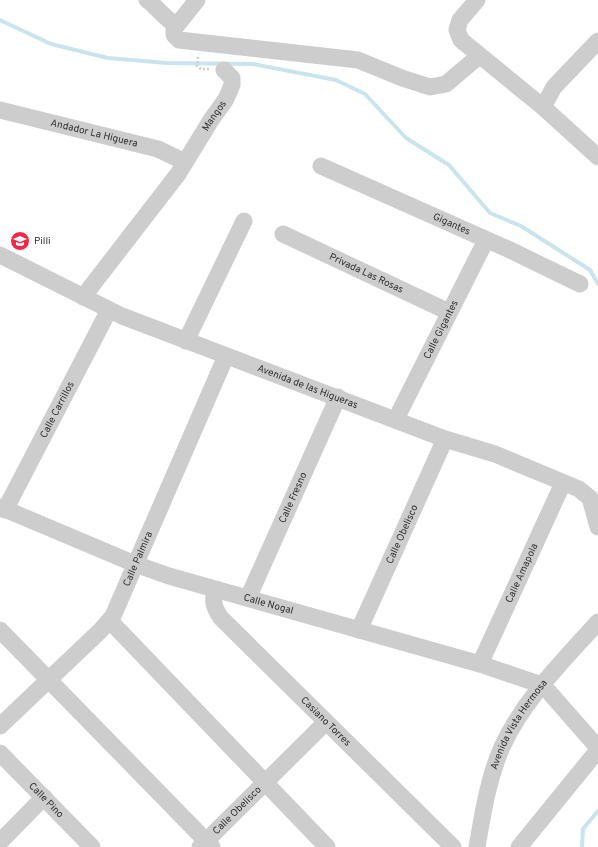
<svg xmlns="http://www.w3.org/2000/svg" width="598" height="847" viewBox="0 0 598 847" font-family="Overpass,sans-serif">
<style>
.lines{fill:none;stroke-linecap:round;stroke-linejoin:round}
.stream{stroke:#c9e4ef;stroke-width:4}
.path{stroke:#cdcdcd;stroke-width:2.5;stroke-dasharray:2 2;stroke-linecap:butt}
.minor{stroke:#cdcdcd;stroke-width:17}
.labels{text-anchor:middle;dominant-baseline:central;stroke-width:4;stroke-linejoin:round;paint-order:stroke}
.street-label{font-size:10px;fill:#303030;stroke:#fff}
.poi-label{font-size:10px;fill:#303030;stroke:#fff;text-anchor:start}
</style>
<rect width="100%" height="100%" fill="#fff"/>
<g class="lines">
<path class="stream" d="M0 20 51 44 108 58 167 63 253 64 336 80 365 94 406 138 449 165 490 213 521 226 590 270 598 284
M582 847 583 829 598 811"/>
<path class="path" d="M198 57 197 66 201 69H210"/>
<g class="minor">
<path d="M147 0C158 8 164 18 176 25"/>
<path d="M197 0 174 29V35L179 40 358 60 402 78 430 87 446 84 479 56"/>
<path d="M477 0 460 20 457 30 461 40 543 107 598 157"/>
<path d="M543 107 554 87 598 41"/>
<path id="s1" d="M0 110 158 149 185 162"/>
<path id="s2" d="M321 166 510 250 580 284"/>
<path id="s3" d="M283 234 449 312"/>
<path id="s4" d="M0 255 122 316 445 439 495 454 579 489 590 498 598 527"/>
<path id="s5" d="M83 297 178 174 211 120 226 99 232 85V78L224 70"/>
<path d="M186 341 244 221"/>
<path id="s6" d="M396 419 486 240"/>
<path id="s7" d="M0 507 135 564 169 576 480 664 536 683 549 692 598 748"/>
<path id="s8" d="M5 510 109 310"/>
<path id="s9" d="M215 589C212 601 214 608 221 618L453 847"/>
<path id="s10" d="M248 598 338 397"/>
<path d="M110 621 327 847"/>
<path d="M0 630 212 847"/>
<path id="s11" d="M359 630 445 439"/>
<path id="s12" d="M480 664 563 483"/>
<path id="s13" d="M0 726 101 630 113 616 226 356"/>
<path id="s14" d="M0 753 92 847"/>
<path d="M0 842 44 797"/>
<path id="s15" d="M200 847 325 723"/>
<path id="s16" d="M477 847C483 813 488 779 502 747 524 699 564 660 598 622"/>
<path d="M519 847 598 750"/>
</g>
</g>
<defs>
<symbol id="school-disc" viewBox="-11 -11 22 22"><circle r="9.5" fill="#f0294c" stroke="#fff"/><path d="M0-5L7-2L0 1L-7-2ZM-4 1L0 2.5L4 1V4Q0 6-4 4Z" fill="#fff"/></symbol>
</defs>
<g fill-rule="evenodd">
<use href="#school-disc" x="9" y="230" width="22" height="22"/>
</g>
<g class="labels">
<g class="street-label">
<text stroke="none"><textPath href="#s5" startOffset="224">Mangos</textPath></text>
<text stroke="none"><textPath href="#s1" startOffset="97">Andador La Higuera</textPath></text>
<text stroke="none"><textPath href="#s2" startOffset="143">Gigantes</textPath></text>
<text stroke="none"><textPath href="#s3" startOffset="92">Privada Las Rosas</textPath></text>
<text stroke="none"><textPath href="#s6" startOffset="100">Calle Gigantes</textPath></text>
<text stroke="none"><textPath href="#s4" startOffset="335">Avenida de las Higueras</textPath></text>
<text stroke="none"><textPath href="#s8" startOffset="113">Calle Carrillos</textPath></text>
<text stroke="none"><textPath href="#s10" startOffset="110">Calle Fresno</textPath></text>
<text stroke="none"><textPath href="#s11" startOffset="105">Calle Obelisco</textPath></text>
<text stroke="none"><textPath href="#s13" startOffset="220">Calle Palmira</textPath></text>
<text stroke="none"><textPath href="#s12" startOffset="100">Calle Amapola</textPath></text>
<text stroke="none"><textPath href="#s7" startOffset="286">Calle Nogal</textPath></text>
<text stroke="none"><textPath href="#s9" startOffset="178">Casiano Torres</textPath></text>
<text stroke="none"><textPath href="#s16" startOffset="131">Avenida Vista Hermosa</textPath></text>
<text stroke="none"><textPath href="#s14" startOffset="66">Calle Pino</textPath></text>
<text stroke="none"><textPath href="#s15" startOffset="52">Calle Obelisco</textPath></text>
</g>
<g class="poi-label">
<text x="34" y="241">Pilli</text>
</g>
</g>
</svg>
